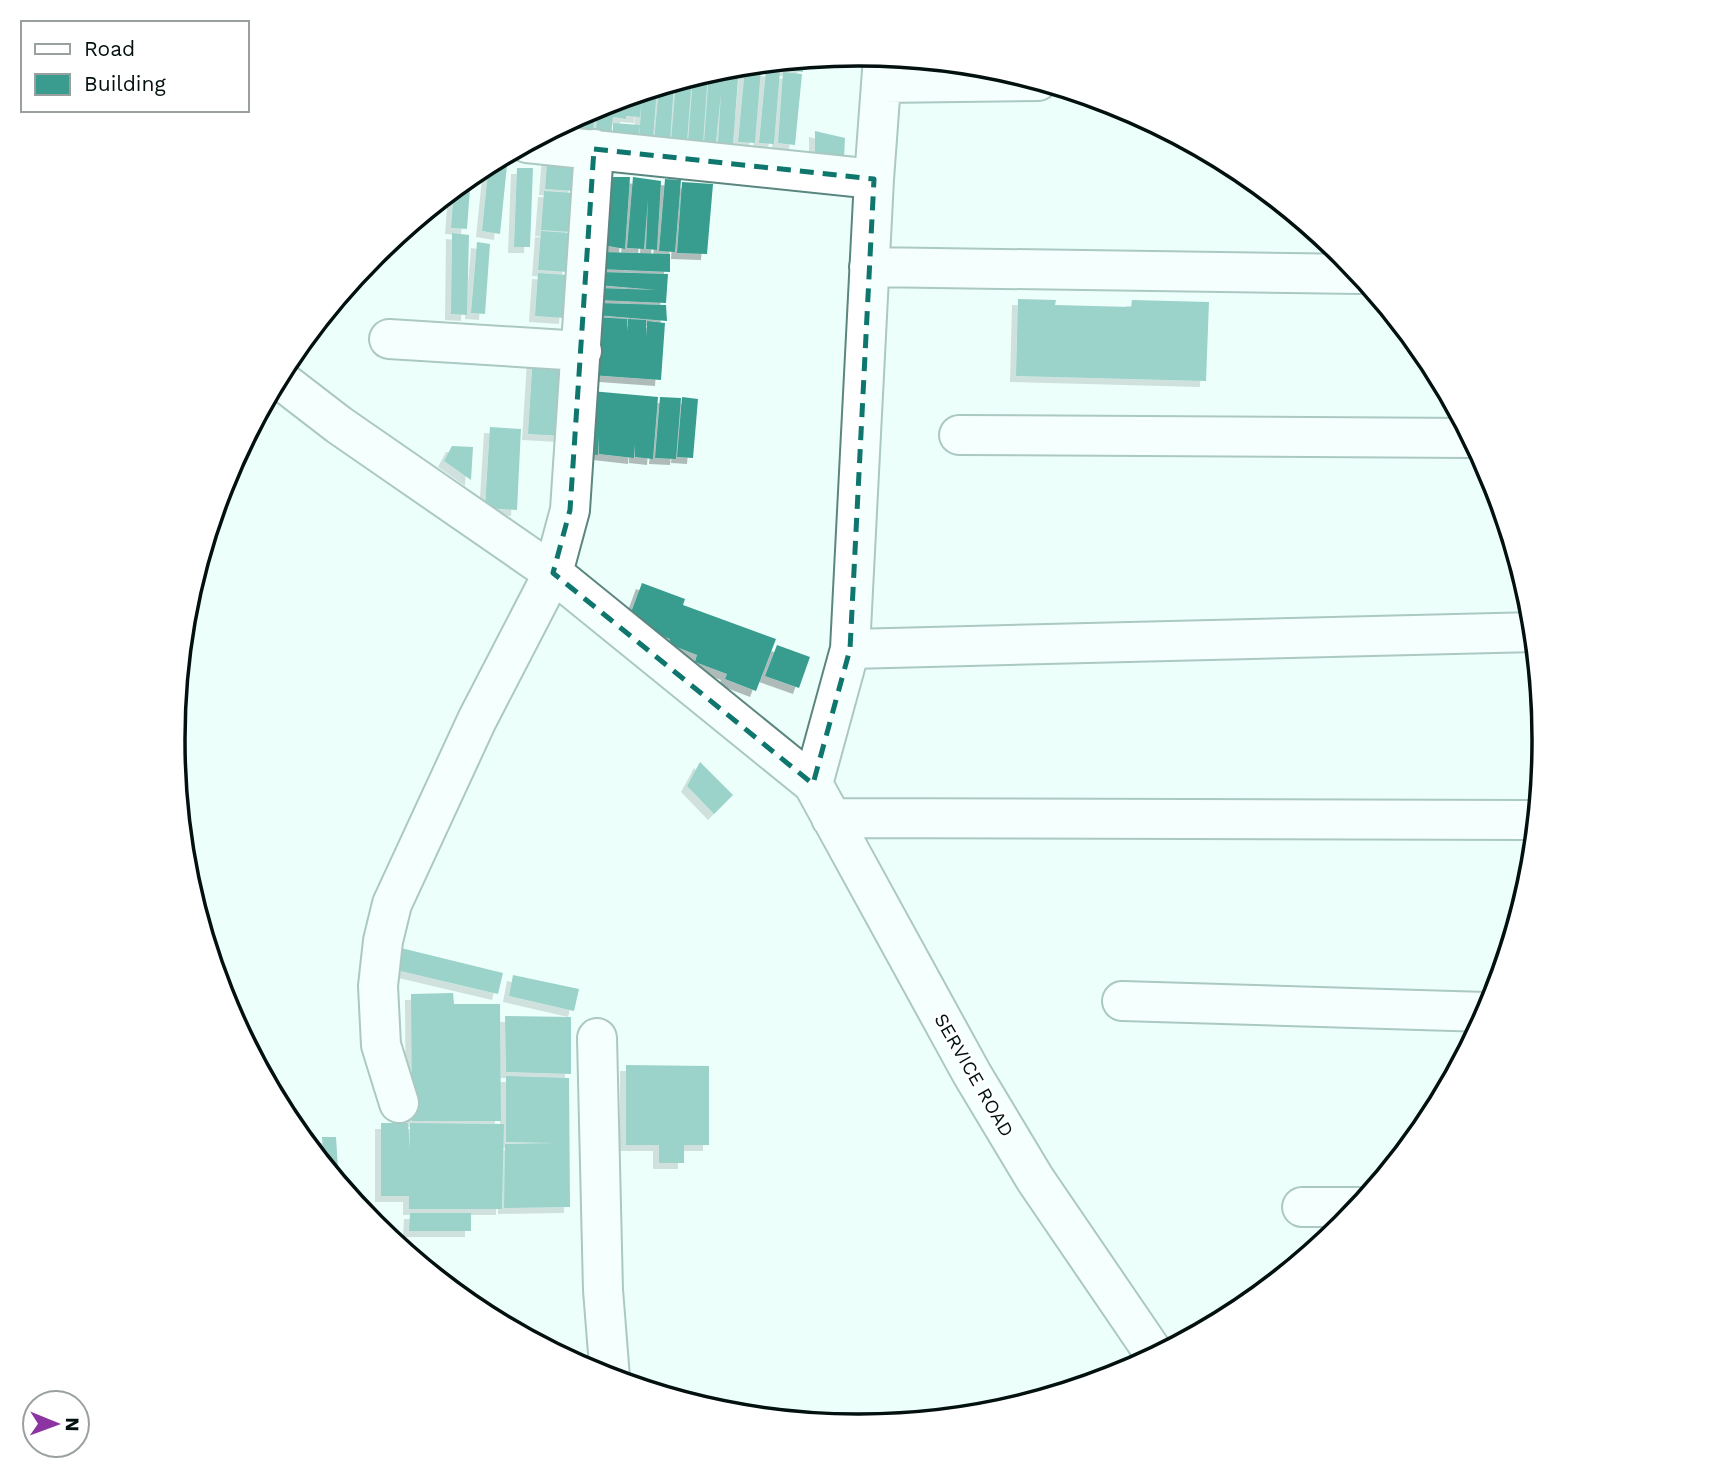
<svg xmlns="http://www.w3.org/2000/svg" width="1716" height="1480" viewBox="0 0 1716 1480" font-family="'Work Sans',sans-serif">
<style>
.building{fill:#399c8f;filter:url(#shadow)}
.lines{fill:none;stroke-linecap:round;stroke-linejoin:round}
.minor-casing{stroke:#5b867f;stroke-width:42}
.minor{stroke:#fff;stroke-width:38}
.marked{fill:none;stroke:#0f766e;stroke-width:5;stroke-dasharray:14 9;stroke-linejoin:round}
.labels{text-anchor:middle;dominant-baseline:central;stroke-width:5;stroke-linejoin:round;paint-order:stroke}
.street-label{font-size:19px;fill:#02110f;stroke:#fff}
.rim{fill:none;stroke:#02110f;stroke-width:3.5}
</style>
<defs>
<filter id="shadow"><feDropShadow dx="-6" dy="6" stdDeviation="0" flood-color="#0004"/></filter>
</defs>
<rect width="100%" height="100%" fill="#edfffb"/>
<path class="building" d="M804 60 803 72 785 70 786 61Z
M784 61V69L749 66V65Z
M725 67H739L733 144 718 142 721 93 716 142H704L709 72Z
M745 68 761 69 755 143 738 142Z
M766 70 780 71 774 144 759 143Z
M708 72 703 144 688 142 693 77Z
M783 72 802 74 795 145 778 143Z
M692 77 687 142 671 141 676 82Z
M674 83 670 142 654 141 659 87Z
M657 88 653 139 639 137 642 100 640 117 626 116V119L613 117 611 136 596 135 597 106Z
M595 107 593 134 564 133 565 123Z
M613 123 640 125 638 137 613 135Z
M815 131 845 138 844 158 815 152Z
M548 150 577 152 574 191 545 189Z
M506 154 508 155 500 234 482 231 489 163Z
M517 168H533L530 247H514Z
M471 175 467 229 451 228 454 189Z
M607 177H630L625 249 603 245Z
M633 177 661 181 657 250 646 249 648 199 644 249 627 248Z
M665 179 681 180 675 252 659 251Z
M682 182 713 184 707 254 677 253Z
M544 191 574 193 571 232 541 230Z
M541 231 571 233 568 272 538 270Z
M452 233 469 235 467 315 451 314Z
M477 242 490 244 485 314 471 313Z
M602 252 670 254V272L599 269Z
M599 272 668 274 666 303 597 300 598 288 657 290 598 285Z
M538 273 568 275 565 318 535 316Z
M1018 299 1056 300 1055 305 1131 307 1132 300 1209 302 1206 381 1016 376Z
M597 303 666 305 667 321 596 315Z
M595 317 627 319V332L628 319 646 320V338L647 321 665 323 661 380 591 375Z
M533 355 567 357 563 436 528 434Z
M591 391 658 397 653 459 635 457V444L634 458 599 454V437L598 455 587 454Z
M660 397 681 398 676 459 655 458Z
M682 397 698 399 693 458 677 457Z
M490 427 521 429 517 510 485 508Z
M452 446 473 447 471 480 444 461Z
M642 583 685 599 683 605 776 639 756 691 725 679 727 674 695 662 697 655 669 644 670 639 627 623Z
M777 645 810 657 799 688 765 676Z
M700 762 733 795 714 814 687 786Z
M401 948 503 973 498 994 396 970Z
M513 975 579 989 574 1011 509 996Z
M453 993 454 1004H500L501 1121H412L411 994Z
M505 1016 571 1017V1074L506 1072Z
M626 1065 709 1066V1145H684V1163H659V1145H626Z
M506 1076 569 1078 570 1207 504 1208 505 1144 555 1143 506 1142Z
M381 1123H408L410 1149V1123L504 1124 502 1209H409V1196H381Z
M322 1137H336L339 1184 324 1165Z
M410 1213H471V1231H409Z"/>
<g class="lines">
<defs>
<path id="minor" d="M882 83 1038 81
M527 143 874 179
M869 267 1359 274
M389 339 582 351
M278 378 339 425 553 573 813 784 972 1074 1035 1179 1155 1355
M959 435 1470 438
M850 649 1533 632
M813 784 850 649 874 179 883 57
M831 818 1536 820
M1122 1001 1486 1012
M597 1038 603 1290 610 1378
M399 1103 381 1045 378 986 383 941 392 904 477 720 553 573 570 510 594 149
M1302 1207H1358"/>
</defs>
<use href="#minor" class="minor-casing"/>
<use href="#minor" class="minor"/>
</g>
<path d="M0 0H1716V1480H0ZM594 149 874 179 850 649 813 784 553 573 570 510Z" fill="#edfffb" fill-opacity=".55" fill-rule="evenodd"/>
<path class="marked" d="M594 149 874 179 850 649 813 784 553 573 570 510Z"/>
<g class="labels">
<g class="street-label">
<text transform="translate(974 1075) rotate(60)">SERVICE ROAD</text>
</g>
</g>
<path d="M0 0H1716V1480H0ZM858 66H859A673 673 0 0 1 1532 739V741A673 673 0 0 1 859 1414H858A673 673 0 0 1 185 741V739A673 673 0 0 1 858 66Z" fill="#fff" fill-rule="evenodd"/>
<path class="rim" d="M858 66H859A673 673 0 0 1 1532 739V741A673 673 0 0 1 859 1414H858A673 673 0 0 1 185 741V739A673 673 0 0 1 858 66Z"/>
<rect x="21" y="21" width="228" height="91" fill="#ffffff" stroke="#9aa09f" stroke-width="2"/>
<rect x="35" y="44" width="35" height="10" fill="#ffffff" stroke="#9aa09f" stroke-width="2"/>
<text x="84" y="56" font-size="21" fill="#02110f">Road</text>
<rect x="35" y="74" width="35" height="21" fill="#399c8f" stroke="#9aa09f" stroke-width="2"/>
<text x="84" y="91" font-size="21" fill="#02110f">Building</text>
<g transform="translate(56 1424) rotate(91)"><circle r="33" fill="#ffffff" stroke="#9aa09f" stroke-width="2"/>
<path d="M0-5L12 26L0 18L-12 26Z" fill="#8b34a2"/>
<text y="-10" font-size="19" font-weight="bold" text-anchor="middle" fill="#02110f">N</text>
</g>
</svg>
